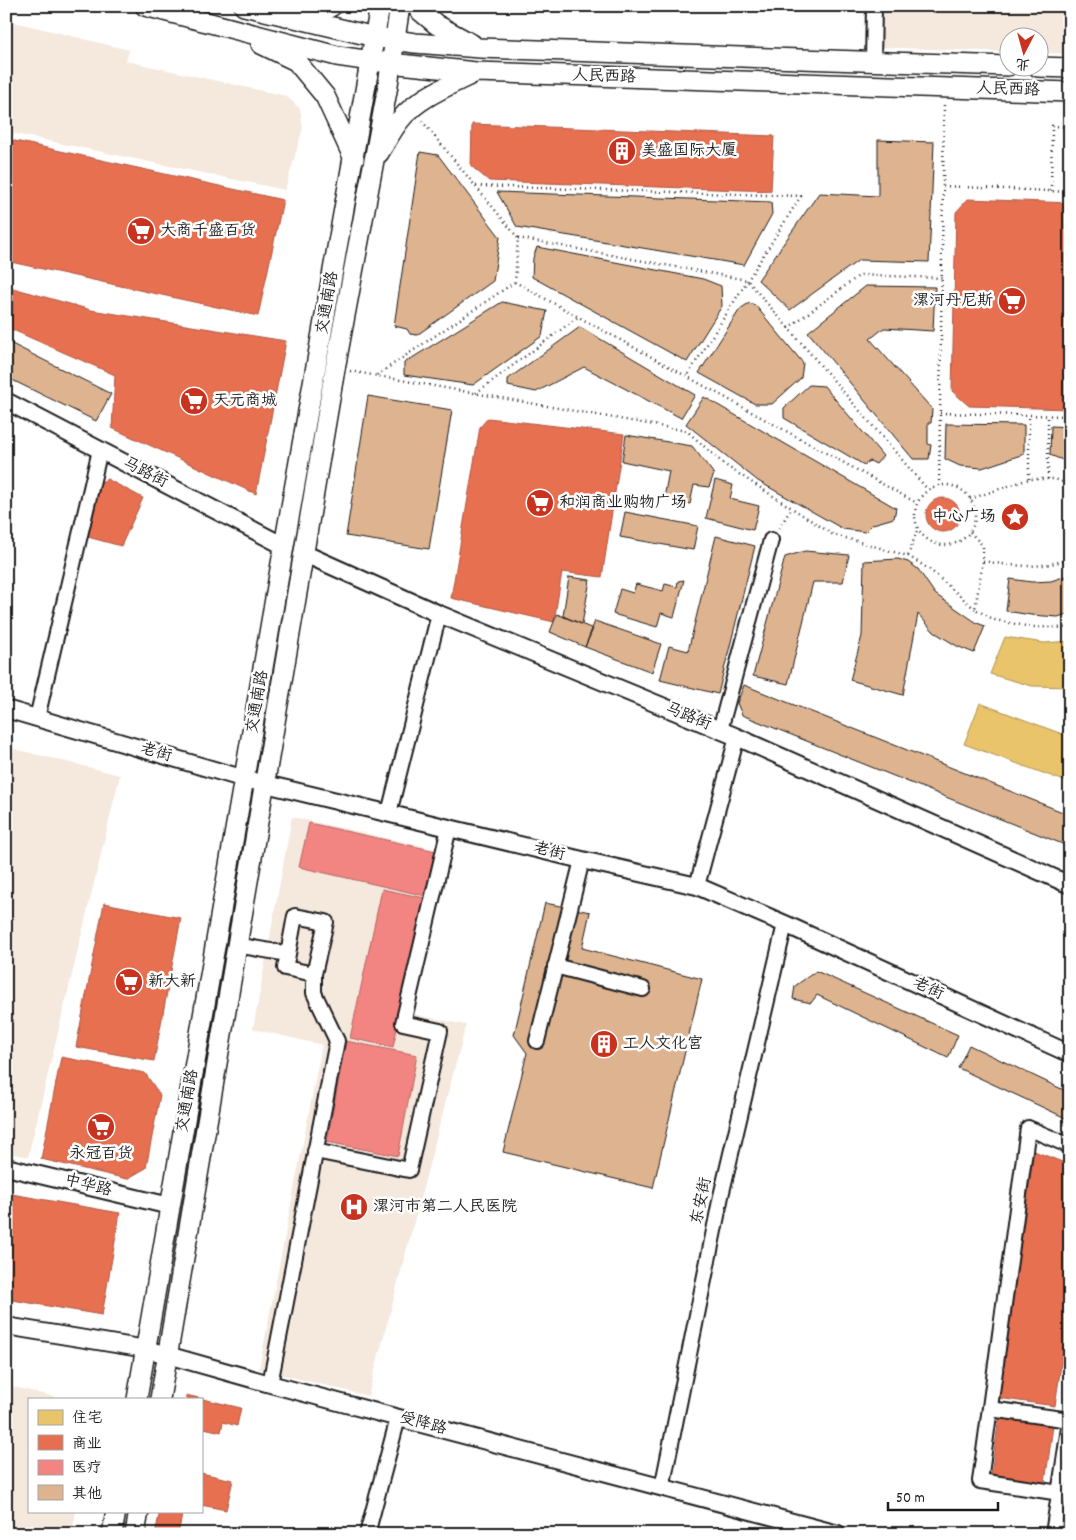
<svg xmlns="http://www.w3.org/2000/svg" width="1076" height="1540" viewBox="0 0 1076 1540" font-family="Dekko,'LXGW WenKai TC',sans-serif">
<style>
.built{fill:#f5e8dd}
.homes{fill:#e9c46a;stroke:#ac9253}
.shops{fill:#e76f51;stroke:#aa5641}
.health{fill:#f28482;stroke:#b26563}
.building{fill:#deb38f;stroke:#1c1c1c}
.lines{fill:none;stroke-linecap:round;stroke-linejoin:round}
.minor-casing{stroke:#1c1c1c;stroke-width:18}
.tertiary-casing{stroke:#1c1c1c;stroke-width:20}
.secondary-casing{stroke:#1c1c1c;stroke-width:22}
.path{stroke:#1c1c1c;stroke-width:2.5;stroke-dasharray:1 4;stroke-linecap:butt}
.minor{stroke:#fff;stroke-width:14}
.tertiary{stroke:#fff;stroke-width:16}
.secondary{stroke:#fff;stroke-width:19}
.labels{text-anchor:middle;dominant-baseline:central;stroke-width:5;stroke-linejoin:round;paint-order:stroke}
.street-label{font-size:16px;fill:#1c1c1c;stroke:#fff}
.poi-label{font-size:16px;fill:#1c1c1c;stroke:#fff;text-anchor:start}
</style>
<rect width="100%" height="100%" fill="#fff"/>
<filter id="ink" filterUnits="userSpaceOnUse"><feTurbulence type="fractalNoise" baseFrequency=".02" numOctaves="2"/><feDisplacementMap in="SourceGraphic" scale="10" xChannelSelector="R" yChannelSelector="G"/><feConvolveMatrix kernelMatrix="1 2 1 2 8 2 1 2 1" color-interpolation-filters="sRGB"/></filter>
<g filter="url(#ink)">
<path class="built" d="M880 6H1070V54L1039 53 1038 38H1008V52L879 47Z
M6 20 129 50 126 61 286 96 300 109 303 128 285 190 6 132Z
M6 747 120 775 28 1157 6 1152Z
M292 817 449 852 412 1014 466 1025 368 1396 259 1369 322 1045 253 1029Z
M6 1385 63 1399H29V1511H76L72 1534H6Z"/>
<path class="homes" d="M1005 637 1044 643 1070 641V687L1032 686 990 674Z
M980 703 1070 737V783L964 744Z"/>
<path class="shops" d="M472 124 774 136 771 191 489 181 471 166Z
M6 139 283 200 258 316 6 261Z
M968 199 1070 203V409L969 406 952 391 956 212Z
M6 286 91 310 286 341 256 494 112 428 115 375 6 327Z
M488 418 624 434 602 577 562 572 554 622 451 598 480 427Z
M107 479 143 498 121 546 84 536 96 485Z
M926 515a17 17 0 1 1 34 0a17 17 0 1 1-34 0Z
M104 903 181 918 154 1061 76 1047Z
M61 1057 145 1073 160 1095 146 1168 127 1179 41 1159Z
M1034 1151 1070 1165V1304L1055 1406 998 1398Z
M6 1193 120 1213 102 1315 6 1299Z
M186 1395 241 1408 237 1426 223 1422 221 1432 204 1428 201 1439V1399H186Z
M999 1418 1053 1426 1045 1483 991 1475Z
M201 1473 233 1480 226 1510 201 1505Z
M160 1511H183L178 1534H155Z"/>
<path class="health" d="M309 823 436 851 426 896 299 867Z
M382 889 425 898 393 1047 350 1038Z
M346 1041 417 1055 398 1156 327 1142Z"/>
<path class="building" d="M878 140 934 142 929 262 859 260 790 310 758 280 819 193 878 196Z
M420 152 438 155 500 237 493 281 417 335 410 334 407 329 394 326Z
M497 192 771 202 772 214 744 265 517 227Z
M537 247 703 279 721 286 722 306 687 362 532 277 533 258Z
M866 286 935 287 933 331 884 328 870 339 932 409 931 423H928V444L931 445 929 459H913L808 332Z
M502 302 547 311 542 336 473 385 404 375V363Z
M749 303 755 305 803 363 801 378 772 404H755L699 373 740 309Z
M580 327 695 395 681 418 584 367 536 392 508 386V379Z
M6 341 111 394 96 421 6 377Z
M809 385 824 386 883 456 876 464 870 461 864 465 784 418V408Z
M368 396 452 410 429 549 346 536Z
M704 397 896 508 894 518 873 524 865 532 843 529 758 481 686 424Z
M946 424 1024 425V454L982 468 960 466 945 459Z
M1051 426 1070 427V463L1050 455Z
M626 435 692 446 714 474 709 487 694 485 690 504 664 498 669 471 622 461Z
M715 480 733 485 730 499 759 506 753 530 706 518Z
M625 512 698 526 693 550 620 537Z
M716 536 755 546 718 694 660 680 669 646 688 651Z
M805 551 849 555 843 582H813L788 684 753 676 785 557Z
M898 559 908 562 918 569 935 594 977 623 985 626 974 653 957 646 934 632 918 614 903 695 850 680 862 636 864 561Z
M1069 575 1070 613 1058 617 1031 615 1006 611 1010 579 1032 582 1051 581Z
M569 577 590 580 582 624 563 616Z
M684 580 674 617 661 613 657 627 613 614 620 589 633 593 636 584 663 591 665 584 677 587 678 581Z
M557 614 593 629 585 647 550 632Z
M595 621 661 644 652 672 585 647Z
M744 685 1070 815V847L742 715 737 703Z
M545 903 590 912 582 948 702 979 653 1188 503 1152 527 1053 514 1035Z
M816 971 958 1035 948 1058 817 995 811 1003 793 999 795 986Z
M969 1045 1070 1093V1120L958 1068Z"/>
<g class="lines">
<defs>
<path id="minor" d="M873 62 874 6
M37 718 100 450
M720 730 771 540
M389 813 439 614
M697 886 737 737
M236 945 288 954 295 916 326 922 314 974V993L337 1041 270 1384
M288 954 285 968 314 974
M555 966 643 989
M537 1041 582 860
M315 1151 409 1170 440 1031 403 1023 449 828
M990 1409 1070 1420
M662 1488 721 1196 785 924
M1060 1493 980 1481 1028 1128 1070 1146
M367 1534 398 1418
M1053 1534 1070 1421"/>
<path id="tertiary" d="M6 401 284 546
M305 554 439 614 737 737 1070 885
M6 709 245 779 582 860 697 886 785 924 1070 1054
M6 1167 170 1206
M6 1326 146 1349 270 1384 838 1534"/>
<path id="secondary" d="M145 6 337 56 371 61 476 72 1070 92
M244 6 375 37 415 43 480 48 1008 66
M418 6 419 10 437 25 472 44
M295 17 323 11 332 6
M261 44 296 61 325 96 354 159
M1038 67 1070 68
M379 153C386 142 392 130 400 120 418 97 451 85 476 72
M137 1399 284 546 380 6
M160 1399 335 369 387 91 400 6
M112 1534 116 1511
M135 1534 139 1511"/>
</defs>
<use href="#minor" class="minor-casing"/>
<use href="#tertiary" class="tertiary-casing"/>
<use href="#secondary" class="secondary-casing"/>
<path class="path" d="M422 121 518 238 515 282 917 503
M476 186 801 196 687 376
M943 186 1070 192
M1051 191 1052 126 1070 127
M518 238 747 280 928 490
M788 328 860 275 942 278
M350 371 687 431 725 465 832 534 908 556 918 528
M377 375 515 282
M476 393 578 317
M940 413 1070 416
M1029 479V415
M1048 479V416
M915 515a30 30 0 1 1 60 0a30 30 0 1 1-60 0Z
M939 486 944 105
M970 499 1029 479H1055L1070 485
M779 528 791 509
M970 532 983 546V561L975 609 995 620 1031 627 1070 628
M908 556 929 569 975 609
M983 561C1012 566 1042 570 1070 558"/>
<use href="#minor" class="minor"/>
<use href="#tertiary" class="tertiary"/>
<use href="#secondary" class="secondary"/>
</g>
</g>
<defs>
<symbol id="building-disc" viewBox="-11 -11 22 22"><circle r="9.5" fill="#c8321e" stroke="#fff"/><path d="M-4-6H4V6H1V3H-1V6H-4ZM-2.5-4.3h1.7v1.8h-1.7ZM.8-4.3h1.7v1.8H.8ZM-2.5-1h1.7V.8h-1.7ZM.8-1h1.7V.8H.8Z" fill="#fff"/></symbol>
<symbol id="supermarket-disc" viewBox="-11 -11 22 22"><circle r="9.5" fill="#c8321e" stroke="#fff"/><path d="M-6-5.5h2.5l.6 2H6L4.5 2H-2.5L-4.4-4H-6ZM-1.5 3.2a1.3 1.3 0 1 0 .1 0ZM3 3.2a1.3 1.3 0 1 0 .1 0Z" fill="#fff"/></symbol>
<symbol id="sight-disc" viewBox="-11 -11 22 22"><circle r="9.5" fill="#c8321e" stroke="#fff"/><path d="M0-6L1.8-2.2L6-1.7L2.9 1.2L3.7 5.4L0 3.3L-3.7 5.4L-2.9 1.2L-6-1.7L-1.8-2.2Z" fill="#fff"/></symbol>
<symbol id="hospital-disc" viewBox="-11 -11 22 22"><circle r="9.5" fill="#c8321e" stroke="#fff"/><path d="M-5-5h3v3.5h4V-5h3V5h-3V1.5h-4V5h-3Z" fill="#fff"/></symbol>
</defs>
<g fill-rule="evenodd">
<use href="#building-disc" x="606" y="135" width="32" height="32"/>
<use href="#supermarket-disc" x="125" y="215" width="32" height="32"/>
<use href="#supermarket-disc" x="996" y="285" width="32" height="32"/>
<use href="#supermarket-disc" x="178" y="385" width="32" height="32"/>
<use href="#supermarket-disc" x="524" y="487" width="32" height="32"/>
<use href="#sight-disc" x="999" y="501" width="32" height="32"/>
<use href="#supermarket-disc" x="113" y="966" width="32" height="32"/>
<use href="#building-disc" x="588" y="1028" width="32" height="32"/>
<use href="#supermarket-disc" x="85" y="1111" width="32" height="32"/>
<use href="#hospital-disc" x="338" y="1191" width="32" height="32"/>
</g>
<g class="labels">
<g class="street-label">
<text transform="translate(604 77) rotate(2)">人民西路</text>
<text transform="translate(1008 90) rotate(2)">人民西路</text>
<text transform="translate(328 303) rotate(-80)">交通南路</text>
<text transform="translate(145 473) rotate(27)">马路街</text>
<text transform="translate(258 702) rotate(-80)">交通南路</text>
<text transform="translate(688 717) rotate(22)">马路街</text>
<text transform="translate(156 753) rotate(16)">老街</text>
<text transform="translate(549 852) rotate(14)">老街</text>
<text transform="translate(928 989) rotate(25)">老街</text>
<text transform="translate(188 1101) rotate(-80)">交通南路</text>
<text transform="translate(88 1186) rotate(14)">中华路</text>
<text transform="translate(702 1201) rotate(-78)">东安街</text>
<text transform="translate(423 1424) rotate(15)">受降路</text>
</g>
<g class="poi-label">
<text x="641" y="151">美盛国际大厦</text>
<text x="160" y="231">大商千盛百货</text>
<text x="993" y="301" text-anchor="end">漯河丹尼斯</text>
<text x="213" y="401">天元商城</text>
<text x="559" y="503">和润商业购物广场</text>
<text x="996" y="517" text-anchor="end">中心广场</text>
<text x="148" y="982">新大新</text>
<text x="623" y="1044">工人文化宫</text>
<text x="101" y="1154" text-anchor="middle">永冠百货</text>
<text x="373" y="1207">漯河市第二人民医院</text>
</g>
</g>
<rect width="1076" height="1540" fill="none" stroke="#fff" stroke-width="25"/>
<rect x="12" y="12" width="1051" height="1515" fill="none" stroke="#1c1c1c" stroke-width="2" filter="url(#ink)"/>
<rect x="28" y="1398" width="175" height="115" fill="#ffffff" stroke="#a4a4a4"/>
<rect x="38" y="1410" width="25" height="15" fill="#e9c46a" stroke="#a4a4a4"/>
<text x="72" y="1422" font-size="15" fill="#1c1c1c">住宅</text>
<rect x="38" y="1435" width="25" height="15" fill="#e76f51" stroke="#a4a4a4"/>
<text x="72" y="1448" font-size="15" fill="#1c1c1c">商业</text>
<rect x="38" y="1460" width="25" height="15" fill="#f28482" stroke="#a4a4a4"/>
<text x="72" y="1472" font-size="15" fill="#1c1c1c">医疗</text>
<rect x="38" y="1485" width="25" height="15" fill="#deb38f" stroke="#a4a4a4"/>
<text x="72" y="1498" font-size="15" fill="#1c1c1c">其他</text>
<g transform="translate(1024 52) rotate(186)"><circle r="24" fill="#ffffff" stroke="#a4a4a4"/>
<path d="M0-4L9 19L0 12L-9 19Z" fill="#c8321e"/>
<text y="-8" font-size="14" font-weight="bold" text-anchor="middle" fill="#1c1c1c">北</text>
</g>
<path d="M888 1502v8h110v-8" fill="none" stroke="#1c1c1c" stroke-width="2.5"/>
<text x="896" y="1502" font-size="15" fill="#1c1c1c" stroke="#ffffff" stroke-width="4" paint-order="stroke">50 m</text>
</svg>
